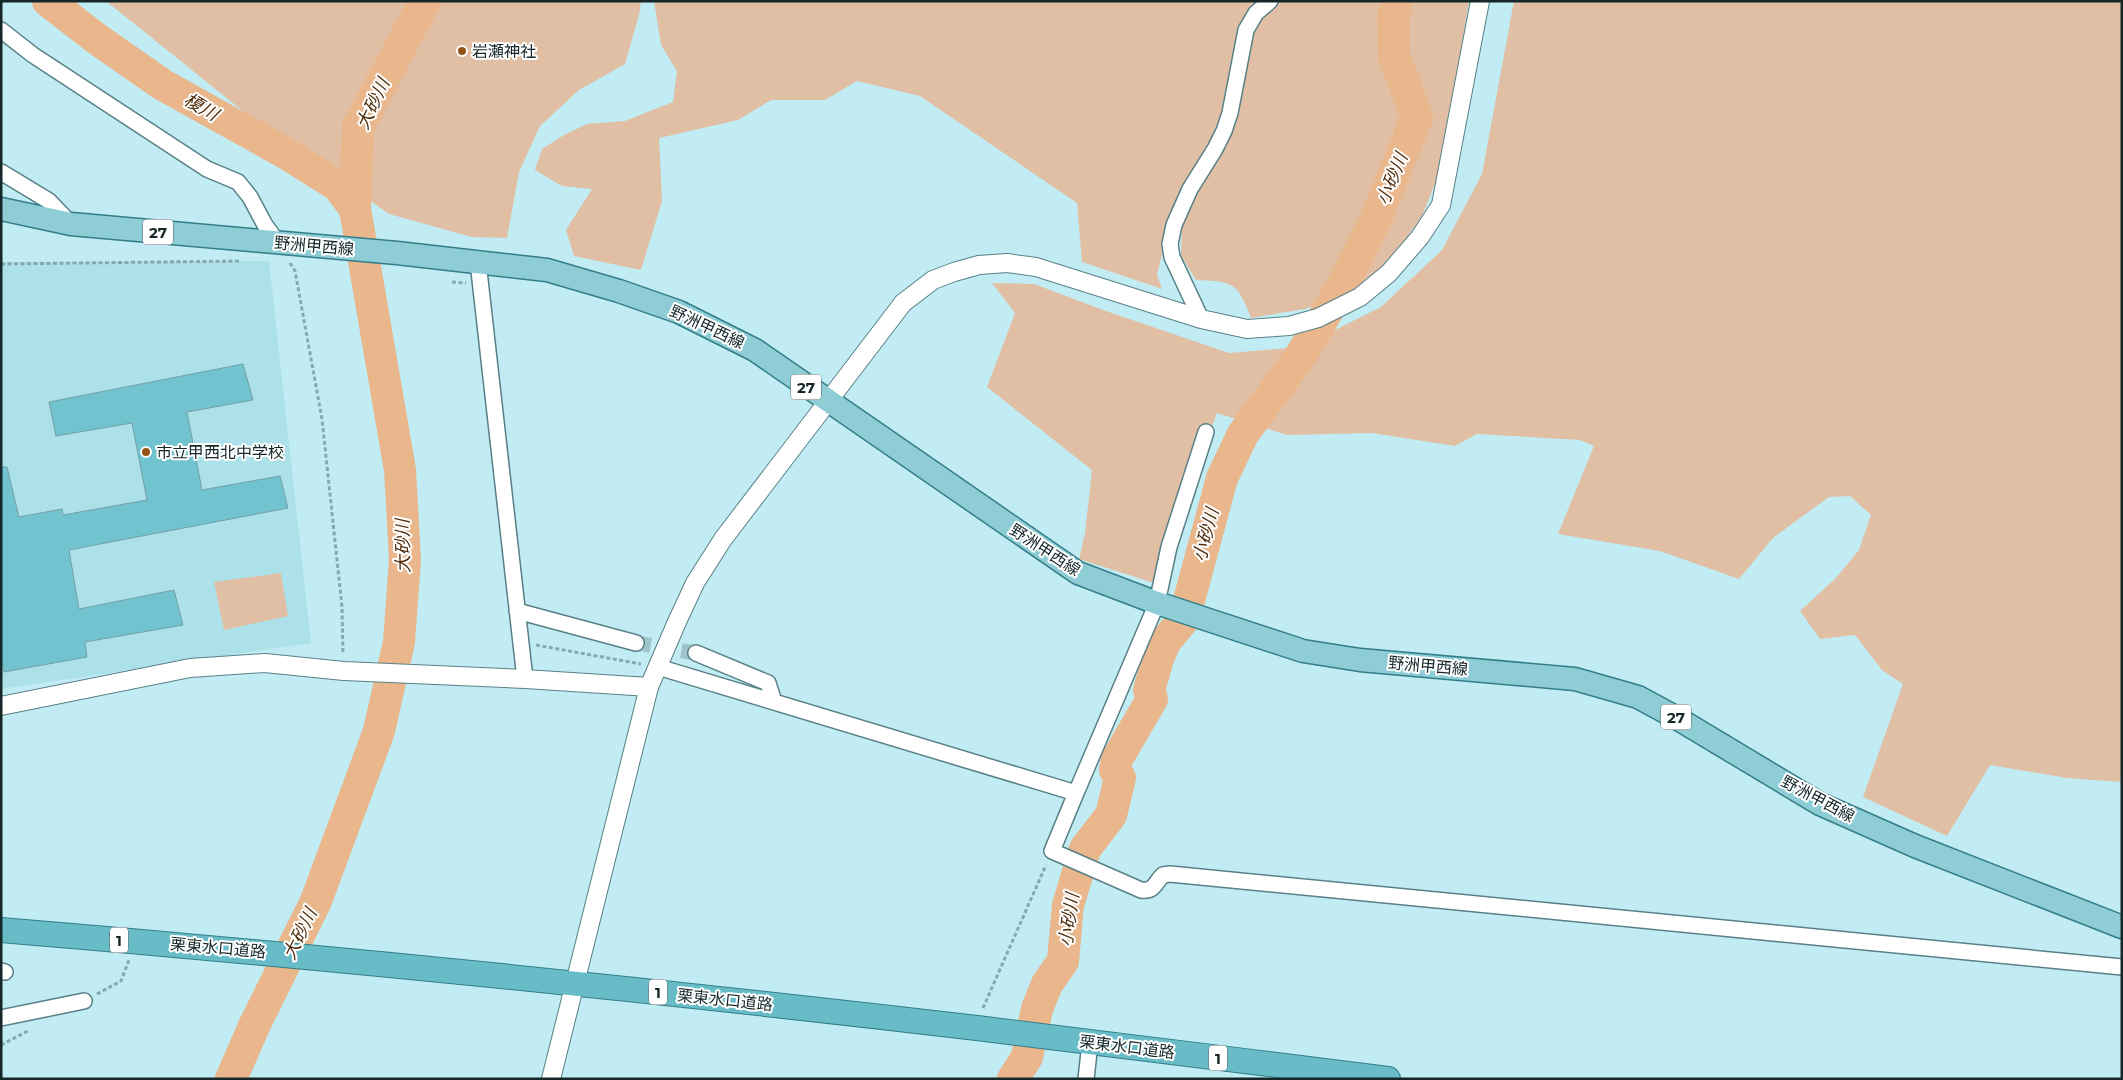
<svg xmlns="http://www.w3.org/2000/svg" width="2123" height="1080" viewBox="0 0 2123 1080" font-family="Montserrat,'Noto Sans JP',sans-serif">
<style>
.built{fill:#ade1e9}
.green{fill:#e1bfa4}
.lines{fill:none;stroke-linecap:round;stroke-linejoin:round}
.river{stroke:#eab68c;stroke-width:32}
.building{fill:#70c3cf;stroke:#769fa5}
.minor-tunnel{stroke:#9fc5cb;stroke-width:15;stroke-dasharray:15 8;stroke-linecap:butt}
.minor-casing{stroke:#588086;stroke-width:18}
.tertiary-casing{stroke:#588086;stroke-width:20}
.primary-casing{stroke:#337d87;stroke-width:25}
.trunk-casing{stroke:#337d87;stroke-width:26}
.path{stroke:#87a9ae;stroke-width:3;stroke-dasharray:4 2.5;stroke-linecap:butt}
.minor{stroke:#fff;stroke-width:15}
.tertiary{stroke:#fff;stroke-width:18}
.primary{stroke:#8ecdd6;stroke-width:22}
.trunk{stroke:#68bcc8;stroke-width:24}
.poi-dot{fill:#915416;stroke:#fff;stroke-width:2}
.labels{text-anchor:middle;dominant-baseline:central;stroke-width:4;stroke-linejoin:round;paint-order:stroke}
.shield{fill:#fff;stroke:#5c6869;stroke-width:1}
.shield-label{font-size:15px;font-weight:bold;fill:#162729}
.poi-label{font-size:16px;fill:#162729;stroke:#fff;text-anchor:start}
.street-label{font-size:16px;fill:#162729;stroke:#fff}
.water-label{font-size:18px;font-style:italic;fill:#512f0e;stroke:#fff}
</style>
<rect width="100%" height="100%" fill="#c1ecf3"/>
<path class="built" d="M269 261 311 643 1 689V262Z"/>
<path class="green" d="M106 1H641L639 15 625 64 579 90 540 126 519 172 507 238 472 237 389 214 249 116Z
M654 1H1469L1441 169 1422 216 1390 261 1350 292 1305 309 1251 318C1238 283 1233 281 1196 280L1181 256 1183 199 1167 233 1157 275 1162 289 1082 262 1077 203 920 96 857 81 825 100H771L738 120 659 138 662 201 641 270 574 256 566 230 592 189 562 186 535 170 542 149 564 135 587 124 625 121 673 102 677 71 661 45Z
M1514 1H2122V782L2067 778 1990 765 1947 836 1863 797 1903 684 1882 670 1855 635 1820 639 1800 611 1836 578 1859 550 1871 515 1850 496 1829 497 1800 518 1773 538 1739 579 1660 551 1558 534 1594 446 1580 440 1477 434 1455 446 1372 433 1287 435 1217 413 1154 583 1079 559 1085 533 1092 470 987 387 1015 313 992 283 1034 284 1106 311 1229 353 1301 347 1381 307 1442 250 1482 174Z
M281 573 288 616 224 630 214 582Z"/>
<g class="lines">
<path class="river" d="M48 1 97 39 163 85 287 154 338 186 355 209
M231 1079 255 1024 316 901 379 731 399 642 405 560 400 470 355 209 358 127 425 1
M1013 1079 1027 1057 1037 1009 1047 984 1063 961 1068 905 1085 849 1111 815 1120 778 1115 770 1117 759 1152 699 1149 690 1158 659 1165 642 1184 619 1222 478 1243 434 1301 355 1342 287 1376 219 1417 117 1394 56 1393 17 1397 1"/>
</g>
<path class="building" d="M243 364 253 400 187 412 202 490 280 476 288 508 69 550 79 609 174 590 183 625 85 642 87 657 4 672 1 656V467H7L19 517 62 509 63 515 147 500 132 423 56 436 49 402Z"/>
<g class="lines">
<path class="minor-tunnel" d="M636 643 696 653"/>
<defs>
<path id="minor" d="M1 30 33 55 207 169 238 182 250 197 265 225 278 243
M1 172 49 201 71 224
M478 262 525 679
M1201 319 1172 257 1170 244 1174 225 1190 189 1215 149 1224 131 1230 113 1246 30 1256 13 1270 1
M517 611 636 643
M696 653 768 683 774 702
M658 667 1076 793 1052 851 1141 890C1155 892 1155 882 1163 875L1170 874 2122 967
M1076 793 1157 603 1169 547 1206 432
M1 971 5 972
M1 1018 84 1001
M1086 1079 1090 1043"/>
<path id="tertiary" d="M1 706 190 668 265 663 344 671 525 679 649 687
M551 1079 649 687 676 624 695 583 723 539 903 303 933 280 954 272 979 265 1007 263 1036 267 1201 319 1247 329 1289 326 1318 318 1360 297 1389 273 1420 237 1441 205 1480 1"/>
<path id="primary" d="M1 209 71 224 397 253 547 270 619 291 679 312 755 350 1078 573 1157 603 1303 651 1360 660 1575 679 1638 697 1675 717 1820 804 1915 846 2122 927"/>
<path id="trunk" d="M1 930C327 957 653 990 977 1028 1114 1044 1251 1062 1388 1079"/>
</defs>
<use href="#minor" class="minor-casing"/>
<use href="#tertiary" class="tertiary-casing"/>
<use href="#primary" class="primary-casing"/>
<use href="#trunk" class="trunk-casing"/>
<path class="path" d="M290 263 295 271 322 419 342 607 343 654
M1 264 240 261
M452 282 466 283
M536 645 641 664
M97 994 121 981 129 960
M983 1008 1046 865
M1 1045 28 1031"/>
<use href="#minor" class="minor"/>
<use href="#tertiary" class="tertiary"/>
<use href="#primary" class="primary"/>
<use href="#trunk" class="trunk"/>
</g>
<g class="poi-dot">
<circle cx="462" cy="51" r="5"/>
<circle cx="146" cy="452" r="5"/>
</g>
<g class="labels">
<g class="shield">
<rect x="143" y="219.5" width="30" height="25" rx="4"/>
<rect x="791" y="374.5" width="30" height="25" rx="4"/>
<rect x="1661" y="704.5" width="30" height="25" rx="4"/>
<rect x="110" y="927.5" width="18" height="25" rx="4"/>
<rect x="649" y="979.5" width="18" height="25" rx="4"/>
<rect x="1209" y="1045.5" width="18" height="25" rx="4"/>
</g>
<g class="shield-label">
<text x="158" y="232">27</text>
<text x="806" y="387">27</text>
<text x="1676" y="717">27</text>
<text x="119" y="940">1</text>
<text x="658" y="992">1</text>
<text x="1218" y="1058">1</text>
</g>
<g class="poi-label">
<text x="472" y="51">岩瀬神社</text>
<text x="156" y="452">市立甲西北中学校</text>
</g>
<g class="street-label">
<text transform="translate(314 246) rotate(5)">野洲甲西線</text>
<text transform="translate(707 327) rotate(25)">野洲甲西線</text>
<text transform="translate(1045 550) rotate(33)">野洲甲西線</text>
<text transform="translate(1428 666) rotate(5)">野洲甲西線</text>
<text transform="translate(1818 799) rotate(28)">野洲甲西線</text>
<text transform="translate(218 948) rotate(5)">栗東水口道路</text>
<text transform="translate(725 1000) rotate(6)">栗東水口道路</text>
<text transform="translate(1127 1047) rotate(7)">栗東水口道路</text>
</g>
<g class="water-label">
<text transform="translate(373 104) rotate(-65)">大砂川</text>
<text transform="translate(201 107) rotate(30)">榎川</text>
<text transform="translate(1392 179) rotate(-68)">小砂川</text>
<text transform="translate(1206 535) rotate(-75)">小砂川</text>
<text transform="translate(403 546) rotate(-91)">大砂川</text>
<text transform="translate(1069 920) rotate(-82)">小砂川</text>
<text transform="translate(300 934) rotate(-64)">大砂川</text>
</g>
</g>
<rect width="2123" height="1080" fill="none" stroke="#162729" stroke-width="5"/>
</svg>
